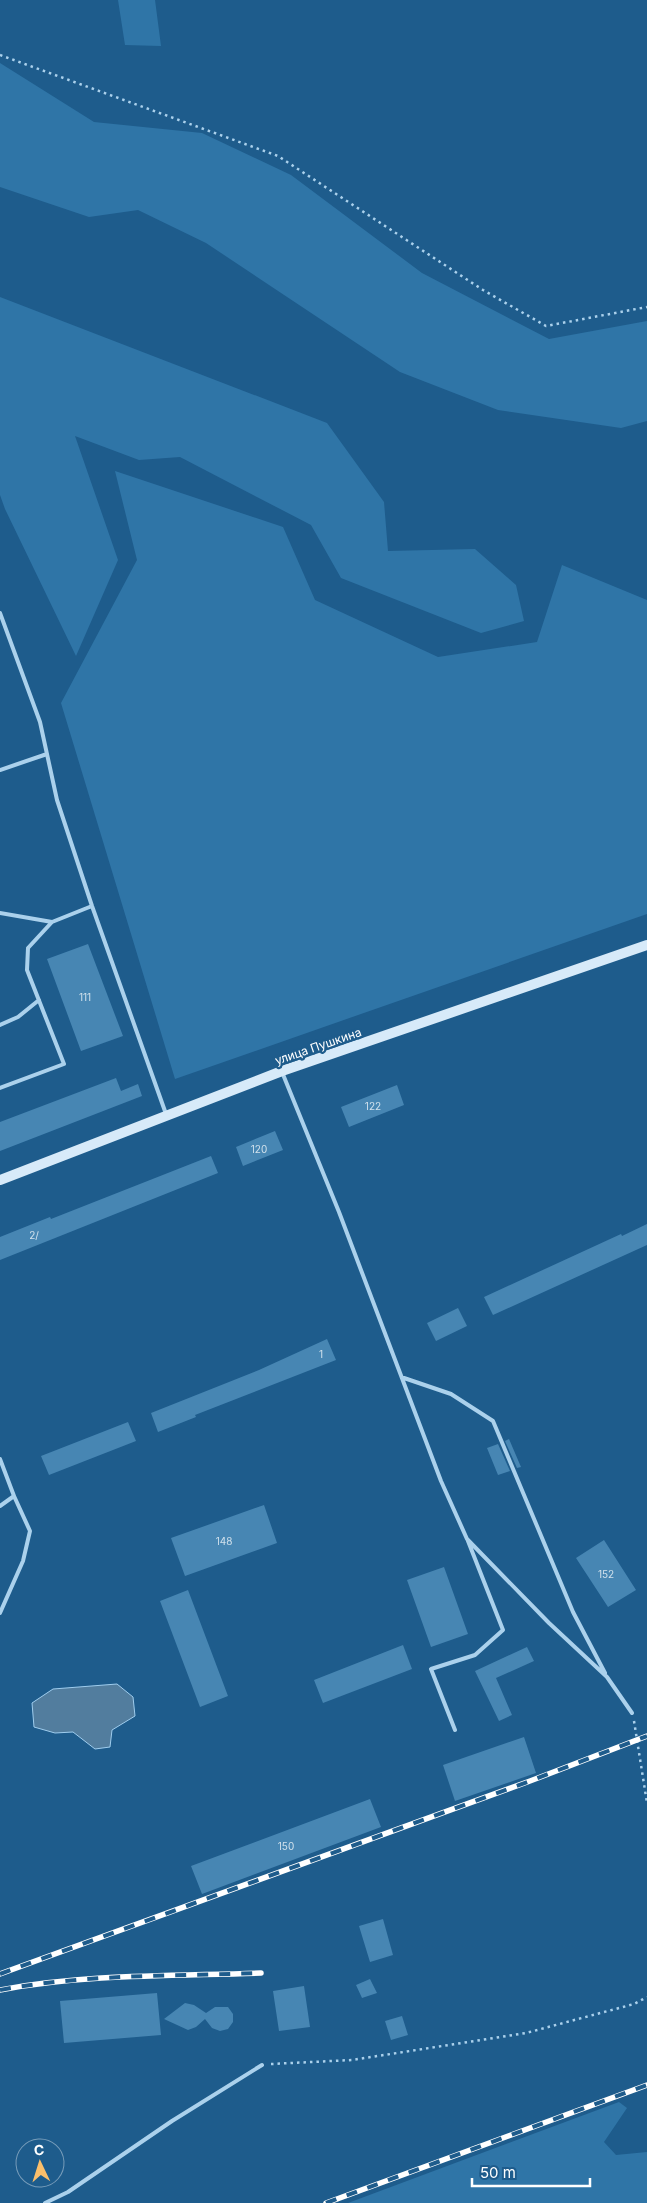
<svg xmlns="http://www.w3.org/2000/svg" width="647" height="2203" viewBox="0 0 647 2203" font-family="Inter,sans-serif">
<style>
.green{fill:#2f75a7}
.water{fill:#527d9e;stroke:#9fcdee}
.building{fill:#4786b3}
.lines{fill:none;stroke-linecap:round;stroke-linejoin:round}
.path{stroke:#abd1ec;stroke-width:2.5;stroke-dasharray:2.5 4;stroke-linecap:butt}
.service{stroke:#abd1ec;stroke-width:4}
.secondary{stroke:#d7eaf9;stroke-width:10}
.rail-casing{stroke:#fff;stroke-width:5.5}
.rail{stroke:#1e5c8c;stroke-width:4;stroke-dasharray:11;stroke-linecap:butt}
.labels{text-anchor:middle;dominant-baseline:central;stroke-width:4.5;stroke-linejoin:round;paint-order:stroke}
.number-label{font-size:10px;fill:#d1e1ec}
.street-label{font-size:12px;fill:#fff;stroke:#1e5c8c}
</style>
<rect width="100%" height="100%" fill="#1e5c8c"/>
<path class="green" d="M118 0H155L161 46 125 45Z
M0 63 94 122 202 133 291 175 422 273 549 339 647 321V421L621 428 498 410 400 372 206 243 138 210 89 217 0 187Z
M0 297 327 423 384 502 388 551 475 549 516 585 524 621 481 633 341 578 311 525 180 457 139 460 75 436 118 560 76 656 5 509 0 495Z
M115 471 283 527 315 600 438 657 537 642 562 565 647 600V914L175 1079 61 703 137 560Z
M619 2102 627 2108 604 2142 616 2155 647 2152V2203H348Z"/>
<path class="water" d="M117 1684 133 1697 135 1716 112 1730 110 1747 95 1749 73 1732 55 1733 34 1727 32 1703 53 1689Z"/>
<path class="building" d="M88 944 123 1036 81 1051 47 959Z
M116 1078 121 1091 138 1084 142 1096 0 1151V1122Z
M397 1085 404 1105 349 1127 341 1107Z
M275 1131 283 1150 243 1166 236 1147Z
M211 1156 218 1173 0 1260V1237L50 1217 51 1219Z
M647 1224V1245L493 1315 484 1297 621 1234 622 1236Z
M458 1308 467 1326 436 1341 427 1323Z
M327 1339 336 1360 195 1415 196 1417 158 1432 151 1413 259 1370Z
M128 1422 136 1441 49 1475 41 1456Z
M509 1439 521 1467 517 1468 505 1441Z
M498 1444 510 1471 498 1475 487 1448Z
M264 1505 277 1543 185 1576 171 1538Z
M604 1540 636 1590 608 1607 576 1558Z
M444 1567 468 1634 431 1647 407 1580Z
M188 1590 228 1696 200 1707 160 1601Z
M403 1645 412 1669 323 1703 314 1680Z
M527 1647 534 1661 496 1678 512 1715 499 1721 475 1671Z
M524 1737 536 1773 455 1801 443 1765Z
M370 1799 381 1827 202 1894 191 1866Z
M383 1919 393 1955 370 1962 359 1926Z
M370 1979 377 1993 362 1998 356 1985Z
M304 1986 310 2027 279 2031 273 1991Z
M157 1993 161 2035 64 2043 60 2001Z
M185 2003 194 2005 206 2013 215 2007H228L233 2014V2022L228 2029 220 2031 212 2028 205 2019 196 2027 188 2030 164 2019Z
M402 2016 408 2035 391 2040 385 2021Z"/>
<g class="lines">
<path class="path" d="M0 55 278 156 483 290 546 326 647 307
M634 1721 647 1803
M271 2064 352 2060 526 2033 634 2004 647 1997"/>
<path class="service" d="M0 613 40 722 57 800 92 906 166 1114
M0 770 47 754
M0 913 52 922
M0 1025 18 1017 39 1000
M282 1072 339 1212 441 1481 467 1539 549 1623 607 1677 632 1713
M0 1088 64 1064 27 970 28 948 52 922 92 906
M404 1378 451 1394 493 1421 573 1612 605 1673
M0 1459 14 1496 0 1506
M0 1613 23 1561 30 1531 14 1496
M455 1730 431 1669 475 1655 503 1630 468 1541
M45 2203 68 2192 172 2121 262 2065"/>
<path class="secondary" d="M0 1180 282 1071 647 945"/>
<defs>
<path id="rail" d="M0 1974 530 1781 647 1736
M0 1990C85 1974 174 1976 261 1973
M326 2203 647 2085"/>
</defs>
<use href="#rail" class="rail-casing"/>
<use href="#rail" class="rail"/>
</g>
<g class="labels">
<g class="number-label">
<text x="85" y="997">111</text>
<text x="373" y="1106">122</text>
<text x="259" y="1149">120</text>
<text x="34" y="1235">2/</text>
<text x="321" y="1354">1</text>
<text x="224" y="1541">148</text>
<text x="606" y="1574">152</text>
<text x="286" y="1846">150</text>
</g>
<g class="street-label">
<text transform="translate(318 1046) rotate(-19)">улица Пушкина</text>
</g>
</g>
<g transform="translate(40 2163) rotate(356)"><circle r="24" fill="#1e5c8c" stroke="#789dba"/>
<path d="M0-4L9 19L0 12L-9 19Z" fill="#fbbf6b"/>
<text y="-8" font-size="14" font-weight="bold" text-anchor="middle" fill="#ffffff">С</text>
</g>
<path d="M472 2178v8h118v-8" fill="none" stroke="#ffffff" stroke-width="2.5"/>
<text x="480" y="2178" font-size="15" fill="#ffffff" stroke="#1e5c8c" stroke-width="4" paint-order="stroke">50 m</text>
</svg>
